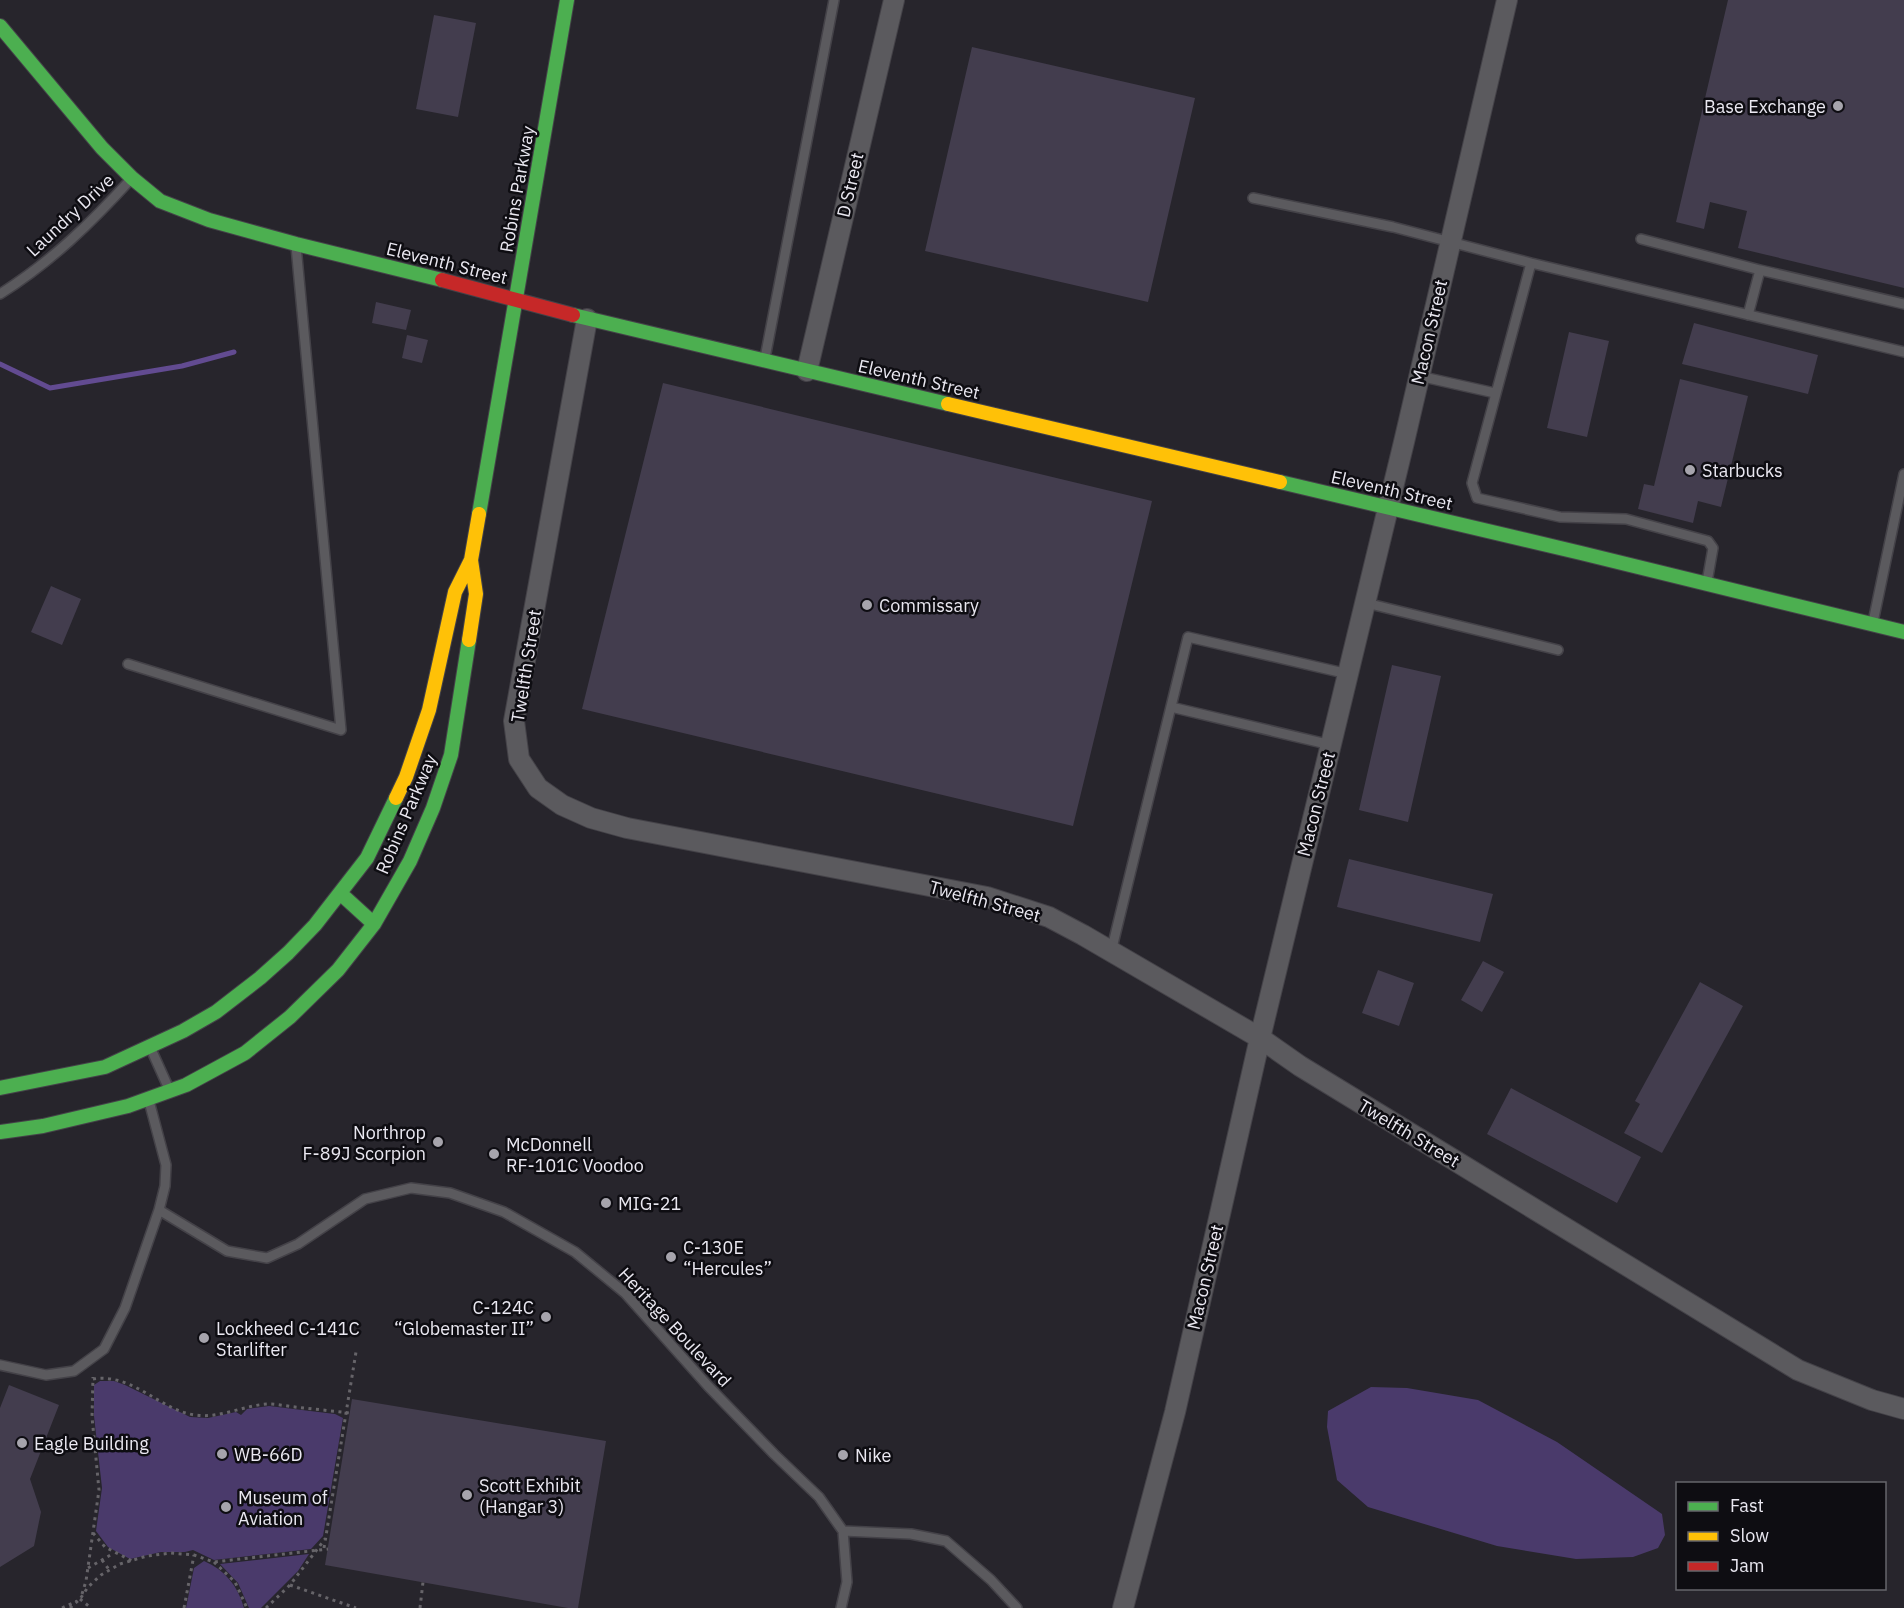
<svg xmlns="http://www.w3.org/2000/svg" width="1904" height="1608" viewBox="0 0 1904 1608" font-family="'IBM Plex Sans',sans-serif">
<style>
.green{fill:#4a3a6b}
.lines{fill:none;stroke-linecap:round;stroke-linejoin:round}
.stream{stroke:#624b91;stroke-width:5}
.building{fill:#433d4e}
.lane-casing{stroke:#444248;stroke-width:12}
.street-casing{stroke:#444248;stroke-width:22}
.fast-casing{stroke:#444248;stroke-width:16}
.slow-casing{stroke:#444248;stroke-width:16}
.jam-casing{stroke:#444248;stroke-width:16}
.path{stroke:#666469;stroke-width:3;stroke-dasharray:3 4.5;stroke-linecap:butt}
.lane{stroke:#5b5a5e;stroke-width:9}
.street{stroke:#5b5a5e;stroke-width:20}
.fast{stroke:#4caf50;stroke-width:14}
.slow{stroke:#ffc107;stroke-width:14}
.jam{stroke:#c62828;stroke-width:14}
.poi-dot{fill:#a6a4ac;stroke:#0e0d12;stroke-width:2}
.labels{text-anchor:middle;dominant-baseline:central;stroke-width:5;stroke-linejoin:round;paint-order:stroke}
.poi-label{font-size:18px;fill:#eae8f1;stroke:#0e0d12;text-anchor:start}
.street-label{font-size:18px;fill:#eae8f1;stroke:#0e0d12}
</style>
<rect width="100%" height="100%" fill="#27252c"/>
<path class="green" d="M100 1381H114L125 1385 190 1417 208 1418 236 1412 241 1415 247 1409 269 1406 335 1414 343 1418 323 1536 311 1549 214 1560 193 1550 185 1552H161L130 1559 108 1547 96 1531 102 1488 94 1416V1385Z
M1371 1387 1407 1388 1478 1400 1557 1442 1662 1514 1665 1535 1658 1548 1633 1557 1576 1559 1497 1546 1368 1507 1337 1480 1327 1427 1328 1411Z
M309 1554 298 1571 261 1608H249L238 1583 220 1564Z
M204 1561C225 1570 238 1586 244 1608H186L194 1568Z"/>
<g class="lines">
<path class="stream" d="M0 364 50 388 182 366 234 352"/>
</g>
<path class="building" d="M1728 0H1904V288L1738 248 1747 211 1710 202 1704 229 1676 222Z
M434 15 476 23 458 117 416 109Z
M972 47 1195 98 1148 302 925 251Z
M376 302 411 310 406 330 372 323Z
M1694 323 1818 355 1808 394 1682 364Z
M1569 332 1609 341 1587 437 1547 428Z
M407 335 428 340 422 363 402 358Z
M1680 379 1748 396 1721 507 1698 501 1693 523 1638 509 1644 484 1654 486Z
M663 383 1152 501 1073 826 582 709Z
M51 586 81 599 62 645 31 632Z
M1392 665 1441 676 1408 822 1359 810Z
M1349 859 1493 894 1480 942 1337 907Z
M1483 961 1504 972 1482 1012 1461 1000Z
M1378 970 1414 983 1399 1026 1362 1013Z
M1700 982 1743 1006 1662 1153 1624 1133 1640 1104 1635 1101Z
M1511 1088 1641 1157 1617 1203 1487 1134Z
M9 1385 59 1405 30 1479 41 1512 34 1546 0 1567V1408Z
M352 1399 606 1441 578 1608H568L325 1565Z"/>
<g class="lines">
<defs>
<path id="lane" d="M1253 198 1393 227 1531 263 1904 352
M1641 239 1760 270
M1531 263 1472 483 1477 498 1560 517 1626 519 1708 541 1713 548 1707 582
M0 294C51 262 91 223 131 179
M1748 315 1760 270 1904 304
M765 358 834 0
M1419 376 1495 393
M1366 603 1558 650
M1873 622 1904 474
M128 664 341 730 296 246
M1171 707 1331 745
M1111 952 1188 637 1348 674
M151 1049 169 1089
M149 1101 166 1165 165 1186 159 1210
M0 1365 46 1375 74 1371 104 1349 125 1308 159 1210 227 1251 267 1258 298 1244 365 1199 411 1188 450 1193 504 1212 575 1252 625 1293 708 1386 774 1454 819 1497 843 1531 847 1582 841 1608
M843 1531 911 1534 946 1541 991 1580 1017 1608"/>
<path id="street" d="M587 319 514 721 519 759 538 788 562 805 591 818 627 828 987 897 1049 917 1083 935 1260 1038 1300 1066 1798 1370 1872 1400 1904 1409
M807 371 894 0
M1123 1608 1175 1412 1260 1038 1404 442 1507 0"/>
<path id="fast" d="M0 26 102 148 132 178 160 201 209 220 296 244 442 280
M573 315 948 404
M1280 482 1581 553 1904 632
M479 514 567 0
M340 893 374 924
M0 1088 105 1067 183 1031 216 1012 260 978 288 953 315 925 367 858 396 798
M0 1132 43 1126 128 1106 186 1085 245 1053 290 1017 338 970 374 924 410 861 433 808 451 755 469 640"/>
<path id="slow" d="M948 404 1280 482
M469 640 476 594 471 560
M396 798 406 777 429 710 455 592 471 560 479 514"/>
<path id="jam" d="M442 280 573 315"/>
</defs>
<use href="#lane" class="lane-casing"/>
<use href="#street" class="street-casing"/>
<use href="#fast" class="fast-casing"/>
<use href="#slow" class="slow-casing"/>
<use href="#jam" class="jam-casing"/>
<path class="path" d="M93 1379C134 1373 159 1410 195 1415 219 1419 244 1405 268 1404 277 1404 286 1406 295 1407 313 1409 332 1411 350 1413
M93 1533 105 1547 132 1561
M324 1548 356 1352
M102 1560 110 1571
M214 1562 235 1582 247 1608
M88 1568 114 1553
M290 1585 356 1608
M82 1594 86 1581 99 1490 92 1417 93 1377
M80 1599 91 1608
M62 1608 77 1601
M70 1608 80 1599 88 1587 101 1575 120 1564 147 1556 171 1553 194 1555 214 1562 328 1549
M184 1608 194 1555
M266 1608 290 1585 325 1539
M420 1608 423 1582"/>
<use href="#lane" class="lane"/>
<use href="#street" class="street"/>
<use href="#fast" class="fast"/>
<use href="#slow" class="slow"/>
<use href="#jam" class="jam"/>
</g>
<g class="poi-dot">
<circle cx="1838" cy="106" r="6"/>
<circle cx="1690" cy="470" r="6"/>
<circle cx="867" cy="605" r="6"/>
<circle cx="438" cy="1142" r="6"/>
<circle cx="494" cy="1154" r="6"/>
<circle cx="606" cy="1203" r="6"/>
<circle cx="671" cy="1257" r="6"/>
<circle cx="546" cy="1317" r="6"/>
<circle cx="204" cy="1338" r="6"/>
<circle cx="22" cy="1443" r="6"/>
<circle cx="222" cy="1454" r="6"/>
<circle cx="843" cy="1455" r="6"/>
<circle cx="467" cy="1495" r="6"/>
<circle cx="226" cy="1507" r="6"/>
</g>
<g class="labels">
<g class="poi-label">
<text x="1826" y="106" text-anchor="end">Base Exchange</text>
<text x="1702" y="470">Starbucks</text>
<text x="879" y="605">Commissary</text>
<text x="426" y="1132" text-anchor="end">Northrop<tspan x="426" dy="21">F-89J Scorpion</tspan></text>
<text x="506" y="1144">McDonnell<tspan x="506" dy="21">RF-101C Voodoo</tspan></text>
<text x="618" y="1203">MIG-21</text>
<text x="683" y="1247">C-130E<tspan x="683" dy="21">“Hercules”</tspan></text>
<text x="534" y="1307" text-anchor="end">C-124C<tspan x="534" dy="21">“Globemaster II”</tspan></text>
<text x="216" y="1328">Lockheed C-141C<tspan x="216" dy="21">Starlifter</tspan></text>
<text x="34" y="1443">Eagle Building</text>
<text x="234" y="1454">WB-66D</text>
<text x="855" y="1455">Nike</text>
<text x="479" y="1485">Scott Exhibit<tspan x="479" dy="21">(Hangar 3)</tspan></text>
<text x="238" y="1497">Museum of<tspan x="238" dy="21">Aviation</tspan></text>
</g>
<g class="street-label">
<text transform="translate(850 185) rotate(-77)">D Street</text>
<text transform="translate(517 189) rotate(-80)">Robins Parkway</text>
<text transform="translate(70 215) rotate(-43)">Laundry Drive</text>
<text transform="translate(447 263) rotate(14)">Eleventh Street</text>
<text transform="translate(1429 332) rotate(-77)">Macon Street</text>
<text transform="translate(919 379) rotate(13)">Eleventh Street</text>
<text transform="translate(1392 490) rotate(13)">Eleventh Street</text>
<text transform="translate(526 666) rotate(-81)">Twelfth Street</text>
<text transform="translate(1316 804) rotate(-76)">Macon Street</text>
<text transform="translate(406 814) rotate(-67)">Robins Parkway</text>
<text transform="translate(985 901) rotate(15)">Twelfth Street</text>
<text transform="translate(1409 1133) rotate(31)">Twelfth Street</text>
<text transform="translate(1205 1277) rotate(-77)">Macon Street</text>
<text transform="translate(675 1327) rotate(47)">Heritage Boulevard</text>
</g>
</g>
<rect x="1676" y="1482" width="210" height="108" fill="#0e0d12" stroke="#66656b" stroke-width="1.5"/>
<rect x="1688" y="1502" width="30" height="9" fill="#4caf50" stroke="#66656b" stroke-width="1.5"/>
<text x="1730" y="1512" font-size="18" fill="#eae8f1">Fast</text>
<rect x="1688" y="1532" width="30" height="9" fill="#ffc107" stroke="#66656b" stroke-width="1.5"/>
<text x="1730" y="1542" font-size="18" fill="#eae8f1">Slow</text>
<rect x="1688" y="1562" width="30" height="9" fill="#c62828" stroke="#66656b" stroke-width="1.5"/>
<text x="1730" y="1572" font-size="18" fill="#eae8f1">Jam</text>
</svg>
